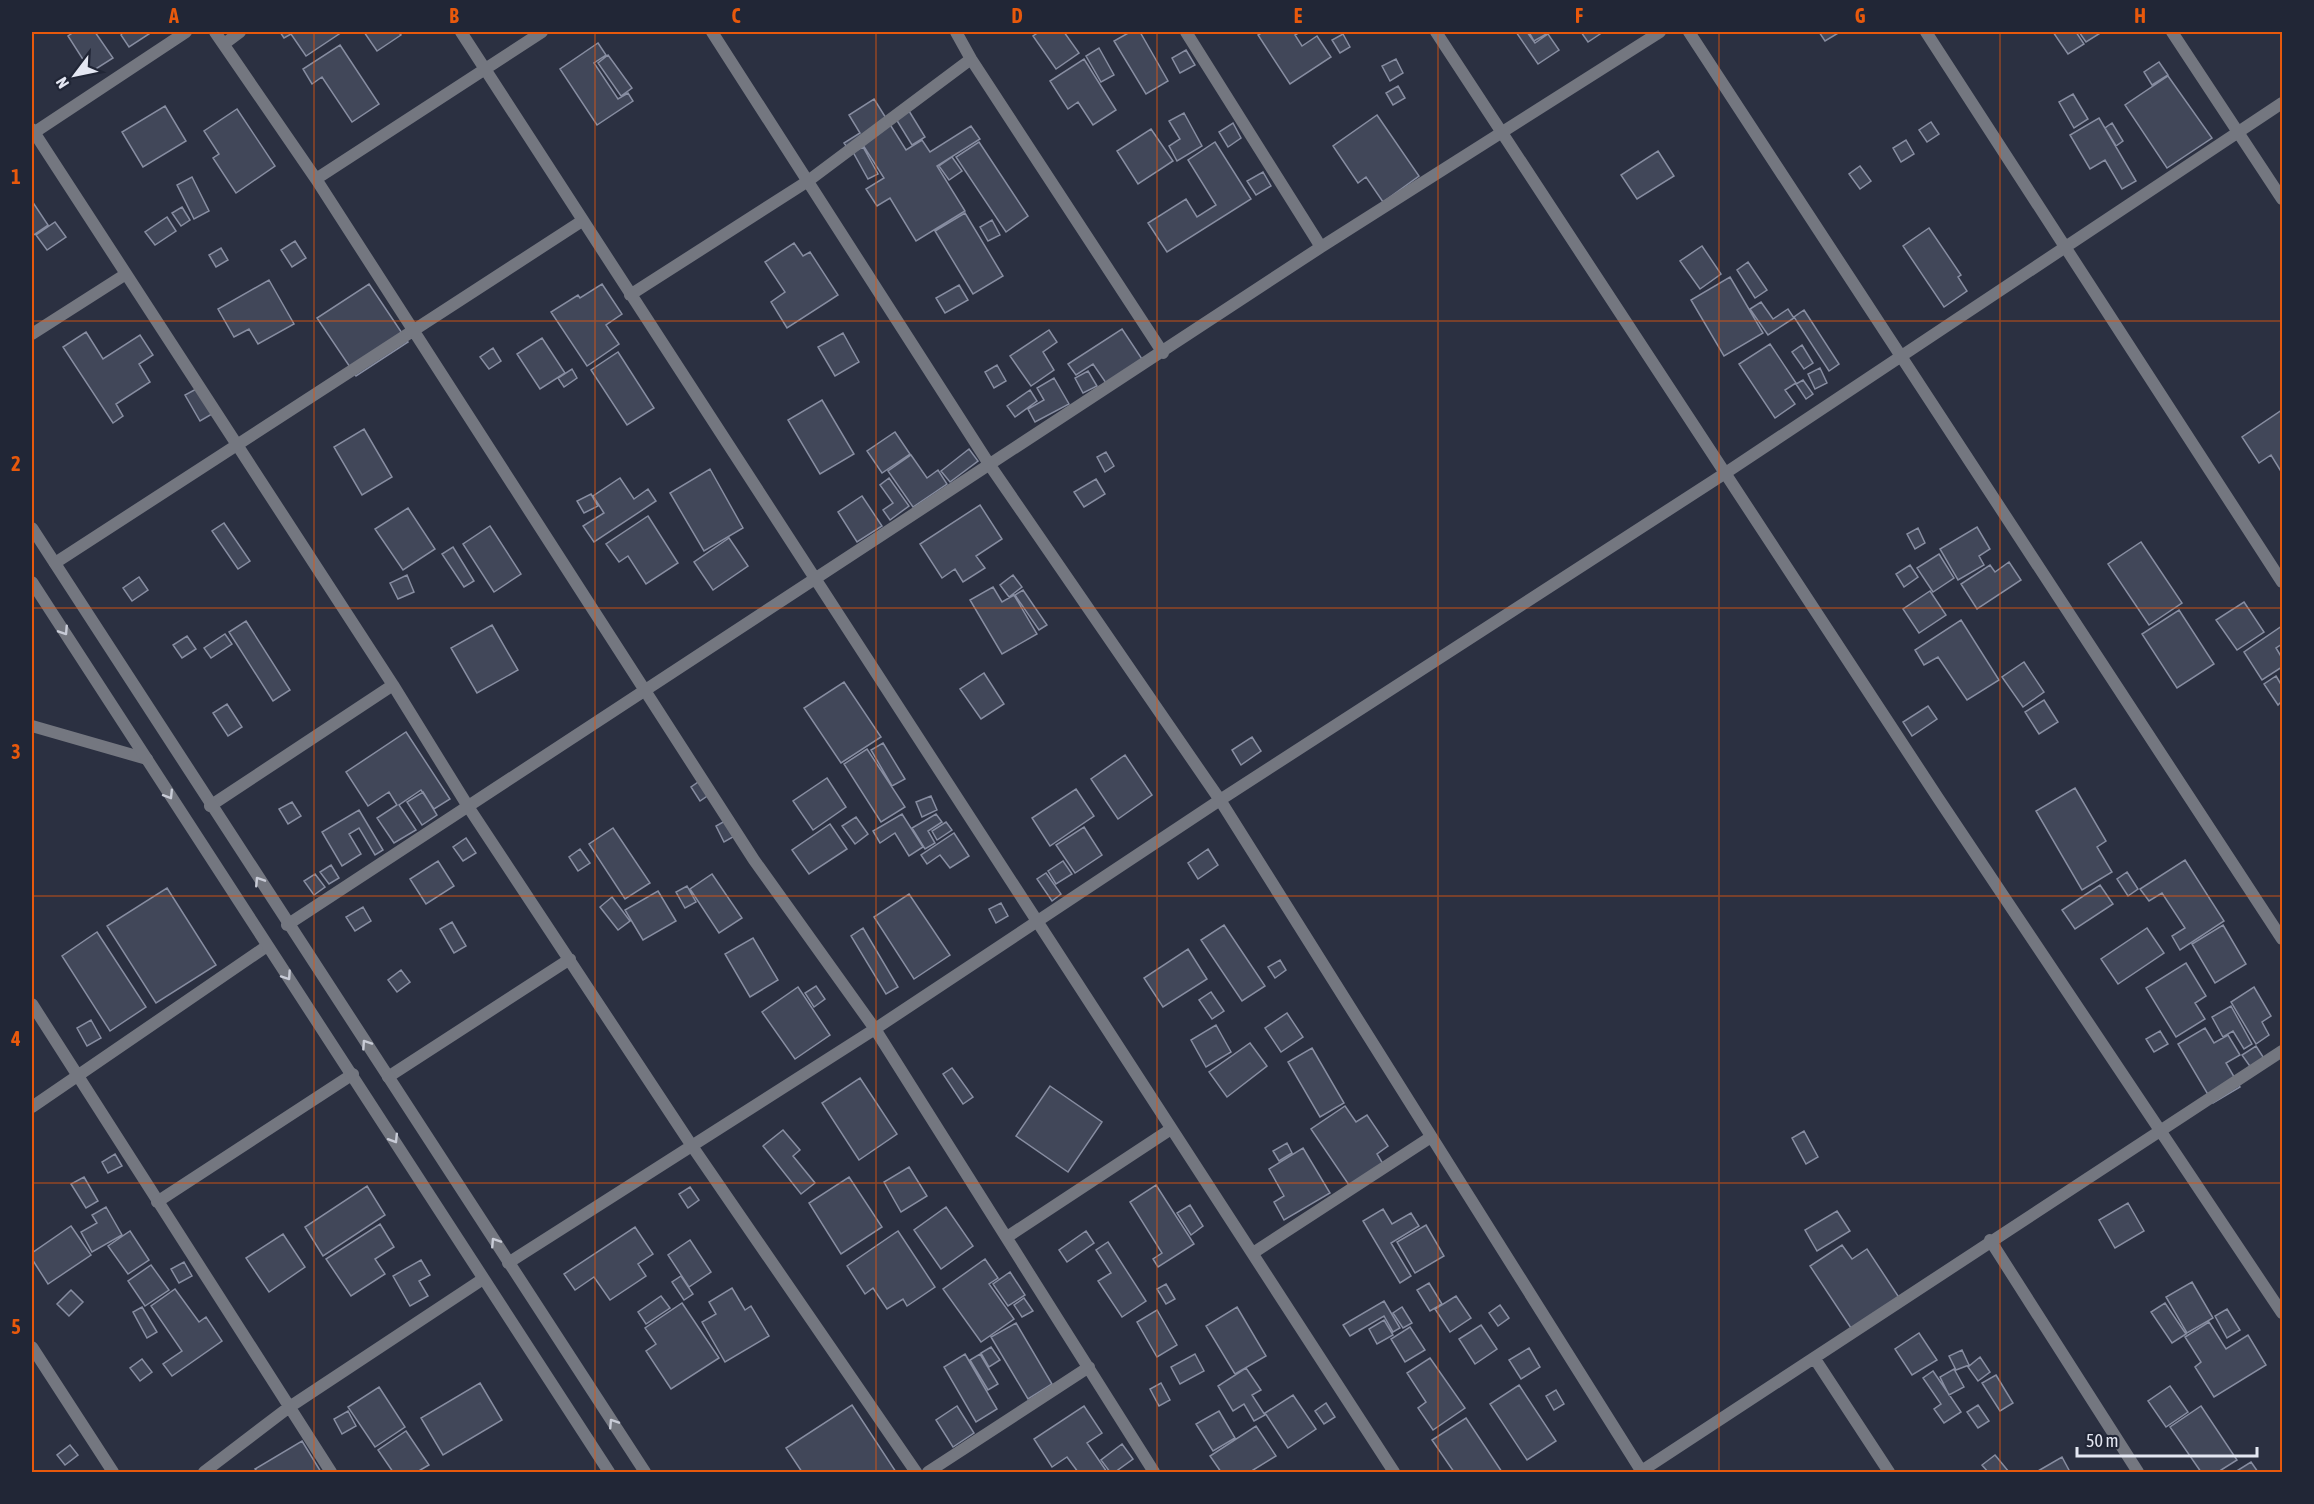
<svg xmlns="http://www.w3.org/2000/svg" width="2314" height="1504" viewBox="0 0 2314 1504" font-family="'Asap Condensed',sans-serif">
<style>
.building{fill:#414759;stroke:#878da1;stroke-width:1.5}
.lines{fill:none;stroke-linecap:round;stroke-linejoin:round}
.minor{stroke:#747780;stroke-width:12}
.tertiary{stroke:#747780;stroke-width:12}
.oneway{stroke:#c8cbd6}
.grid{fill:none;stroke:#e8590c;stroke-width:1.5;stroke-opacity:0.55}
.neatline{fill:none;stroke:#e8590c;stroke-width:2}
.grid-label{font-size:20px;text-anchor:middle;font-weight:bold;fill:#e8590c}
</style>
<rect width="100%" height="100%" fill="#2b3041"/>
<path class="building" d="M74 32H95L113 58 91 72 68 36Z
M123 32H152L129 47 121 35Z
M280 32H342L306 56 291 34 284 38Z
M364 32H398L401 35 377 51Z
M1039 32H1064L1079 53 1056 69 1033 36Z
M1130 32H1140L1168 81 1146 94 1114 41Z
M1263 32H1300L1295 35 1302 46 1317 36 1331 57 1290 84 1258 35Z
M1516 32H1527L1535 43 1548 34 1559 50 1538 64Z
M1529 32H1550L1534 41Z
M1581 32H1603L1588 42Z
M1819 32H1840L1825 41Z
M2053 32H2076L2084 44 2068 54Z
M2079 32H2102L2086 42Z
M1343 34 1350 47 1340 53 1332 40Z
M598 43 606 55 594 63 618 99 628 93 633 101 597 125 560 69Z
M340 45 379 104 352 122 322 77 312 84 303 69Z
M1099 48 1114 75 1101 82 1086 56Z
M1186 50 1195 65 1180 73 1172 58Z
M608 55 632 88 621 96 598 63Z
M1084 59 1116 110 1093 125 1078 102 1068 109 1050 81Z
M1396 59 1403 73 1390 81 1382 66Z
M2159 62 2168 75 2152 85 2144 72Z
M2168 76 2212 138 2167 168 2125 105Z
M1398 86 1405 98 1393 105 1386 93Z
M2073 94 2088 119 2074 128 2059 102Z
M874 99 906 150 922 140 930 152 971 126 980 139 937 166 965 211 916 241 890 198 877 206 866 189 884 178 863 145 851 153 844 143 860 133 849 115Z
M165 106 186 141 143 167 122 132Z
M237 109 275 166 236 193 213 158 219 154 204 131Z
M909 111 925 137 912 145 896 119Z
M1184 113 1202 146 1177 161 1169 146 1180 139 1169 121Z
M1377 115 1419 176 1383 202 1366 177 1358 183 1333 146Z
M2099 118 2136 181 2122 189 2105 160 2090 169 2070 135Z
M1931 122 1939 134 1927 142 1919 130Z
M1233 123 1241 138 1228 147 1219 132Z
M2112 123 2123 141 2116 146 2105 128Z
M1151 129 1173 161 1138 184 1117 151Z
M1906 140 1914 154 1901 162 1893 148Z
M979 142 1028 216 1006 232 956 157Z
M1215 142 1251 199 1167 252 1148 223 1186 199 1197 217 1216 205 1188 160Z
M863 147 878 174 868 179 853 152Z
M1658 151 1674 176 1637 199 1621 175Z
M952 157 962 171 949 180 939 166Z
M1860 166 1871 181 1860 189 1849 174Z
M1263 172 1271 186 1256 195 1247 181Z
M192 177 209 211 194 219 177 185Z
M32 201 48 225 32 236Z
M182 207 190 220 181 226 172 213Z
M965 213 1003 276 973 294 935 231Z
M167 217 176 231 155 245 145 232Z
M992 220 1000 235 988 241 980 227Z
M55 222 66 237 47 250 36 235Z
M1929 228 1961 275 1958 277 1967 291 1944 307 1903 246Z
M295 241 306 258 292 267 281 250Z
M794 243 803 256 810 252 838 295 787 328 771 302 785 292 765 262Z
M1702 246 1721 274 1700 289 1680 261Z
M221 248 228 260 216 267 209 255Z
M1748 262 1767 290 1755 298 1737 270Z
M1730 277 1763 333 1724 356 1691 300Z
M269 280 294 324 258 344 249 329 234 337 218 309Z
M369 284 408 342 356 376 317 318Z
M602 284 622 314 606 325 619 344 587 366 551 312 578 295 580 298Z
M959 285 968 300 945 313 936 298Z
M1761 302 1773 319 1788 309 1794 318 1768 335 1750 309Z
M1804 310 1839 364 1829 371 1794 317Z
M1122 329 1142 359 1106 383 1093 364 1076 375 1068 364Z
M1049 330 1057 342 1043 352 1054 370 1031 386 1010 356Z
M86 332 103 359 140 335 153 355 139 364 150 382 116 404 123 416 113 423 63 347Z
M843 333 859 362 835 376 818 347Z
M542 338 565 373 540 389 517 354Z
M1770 344 1796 383 1785 390 1795 404 1775 418 1739 364Z
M1802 345 1813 363 1804 369 1792 352Z
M493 348 501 361 489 369 480 357Z
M618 352 654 408 627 425 591 370Z
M997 365 1006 381 994 388 985 372Z
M1820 368 1827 383 1815 389 1808 374Z
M572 369 577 378 564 387 558 378Z
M1088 371 1097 386 1083 393 1075 378Z
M1054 378 1069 404 1035 422 1028 409 1044 400 1037 388Z
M1803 380 1813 394 1806 399 1796 384Z
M198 388 212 414 200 421 185 395Z
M1030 390 1037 401 1015 417 1007 406Z
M822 400 854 454 820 474 788 420Z
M2282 410V473L2271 455 2259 463 2242 437Z
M364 429 392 477 362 495 334 447Z
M895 432 910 454 882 473 867 451Z
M969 449 978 461 950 482 941 471Z
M1106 452 1114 466 1105 472 1097 457Z
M911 455 927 478 938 470 947 484 913 507 888 471Z
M710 469 743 528 704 551 670 493Z
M620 478 634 499 648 489 656 501 594 542 583 526 604 513 593 496Z
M889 478 909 506 890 520 883 510 893 503 880 485Z
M1096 479 1105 494 1084 507 1074 492Z
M591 494 598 506 584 513 577 501Z
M862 496 882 526 857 542 838 512Z
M980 505 1002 539 976 556 985 568 963 582 955 569 942 578 920 544Z
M408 508 435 549 403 570 375 529Z
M648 516 678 563 646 584 628 556 619 562 606 544Z
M224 523 250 561 238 569 212 531Z
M490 526 521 574 494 592 463 544Z
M1977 527 1990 549 1979 556 1984 565 1958 580 1940 549Z
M1918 528 1925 543 1915 549 1907 534Z
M729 538 748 566 713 590 694 562Z
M2141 542 2182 603 2149 625 2108 564Z
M453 547 474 581 464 587 442 554Z
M1939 554 1954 578 1933 592 1917 568Z
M2009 562 2021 580 1977 609 1961 584 1990 565 1995 572Z
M1910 565 1918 577 1904 587 1896 574Z
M407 575 414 592 398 599 390 583Z
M1013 575 1022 587 1009 597 1000 585Z
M139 577 148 590 132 601 123 588Z
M993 587 1002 602 1014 595 1037 634 1002 654 970 600Z
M1023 590 1047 625 1039 630 1015 595Z
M1930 591 1946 615 1919 633 1903 609Z
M2244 602 2264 632 2237 650 2216 620Z
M2179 610 2214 664 2177 688 2142 634Z
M1961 620 1999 680 1967 700 1938 657 1924 665 1915 650Z
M246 621 290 690 273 701 229 632Z
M492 625 518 670 477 693 451 648Z
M2282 626V644L2276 648 2282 658V667L2262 680 2244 652Z
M225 634 232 644 211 658 204 648Z
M187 636 196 649 182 658 173 645Z
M2024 662 2044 692 2023 707 2002 677Z
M984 673 1004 704 981 719 960 689Z
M2276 676 2282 686V701L2278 705 2264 684Z
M844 682 881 737 841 763 804 708Z
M2044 700 2058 722 2039 734 2025 712Z
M227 704 242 727 228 736 213 713Z
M1928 706 1937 719 1912 736 1903 722Z
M406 732 450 799 434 809 421 790 399 805 416 830 394 843 377 818 397 805 389 792 368 806 346 772Z
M1252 737 1261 751 1241 765 1232 750Z
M883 743 905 779 892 786 871 750Z
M867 749 905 807 881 822 844 764Z
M1125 755 1152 795 1118 819 1091 779Z
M704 778 713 792 700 801 691 787Z
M827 778 846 807 813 830 793 801Z
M2075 788 2106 841 2097 847 2112 872 2082 890 2036 811Z
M1076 789 1094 816 1050 846 1032 818Z
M423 792 437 815 422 825 407 802Z
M931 796 937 810 922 817 916 802Z
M292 802 301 816 288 824 279 809Z
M359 810 383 850 375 855 359 828 349 834 361 854 342 866 322 832Z
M902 814 923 847 909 856 895 833 880 843 873 831Z
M936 814 942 822 928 831 935 843 925 849 912 828Z
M732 817 740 833 724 842 716 826Z
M856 817 868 834 855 844 842 826Z
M946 822 952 830 937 840 932 831Z
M830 824 847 849 809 874 792 850Z
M1084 827 1102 855 1075 873 1056 845Z
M613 828 650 883 625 899 589 844Z
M954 833 969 856 950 868 940 855 927 864 921 855Z
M466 838 476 853 463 861 453 847Z
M580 849 590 863 578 871 569 857Z
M1208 849 1218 865 1198 879 1188 863Z
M2185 860 2224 921 2180 950 2172 936 2185 928 2162 893 2149 901 2140 889Z
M438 861 454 886 426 904 410 879Z
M1063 861 1072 874 1056 884 1048 871Z
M331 865 339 878 329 884 320 872Z
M2127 872 2138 889 2128 896 2117 879Z
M1046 873 1061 894 1052 901 1037 879Z
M315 874 325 887 314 895 304 881Z
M712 874 742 918 719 933 690 889Z
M2100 885 2113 904 2075 929 2062 910Z
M687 886 696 902 685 908 676 892Z
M167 888 216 965 156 1003 107 926Z
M658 891 676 921 643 940 625 910Z
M909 894 950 955 914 979 874 917Z
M612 897 630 921 618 930 600 907Z
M1001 903 1008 916 996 923 989 909Z
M363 907 371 921 355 931 346 917Z
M452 922 466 946 454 953 440 929Z
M1224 925 1265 986 1242 1001 1201 940Z
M2223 925 2246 964 2215 983 2192 944Z
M863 928 898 987 886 994 851 936Z
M2147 928 2164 953 2118 984 2101 959Z
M97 932 146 1007 110 1031 62 956Z
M753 938 778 980 750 997 725 954Z
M1188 949 1207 979 1163 1007 1144 978Z
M1280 960 1286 970 1275 978 1268 967Z
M2186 963 2206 996 2195 1003 2205 1019 2176 1037 2146 988Z
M401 970 410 982 397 992 388 980Z
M816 986 825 999 814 1007 805 993Z
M798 987 830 1035 795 1059 762 1012Z
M2254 987 2271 1016 2262 1022 2269 1035 2256 1044 2231 1002Z
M1211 992 1224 1011 1212 1019 1199 1000Z
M2231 1006 2252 1044 2244 1049 2233 1031 2223 1037 2212 1017Z
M1287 1013 1303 1037 1281 1052 1265 1028Z
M91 1020 101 1038 87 1046 77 1028Z
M1216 1025 1231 1052 1206 1067 1191 1040Z
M2205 1028 2214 1043 2228 1035 2240 1055 2226 1063 2240 1087 2213 1103 2178 1044Z
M2160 1031 2168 1044 2154 1052 2146 1039Z
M1250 1043 1267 1066 1227 1097 1209 1072Z
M2256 1046 2267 1063 2254 1072 2242 1055Z
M1312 1048 1344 1103 1320 1117 1288 1062Z
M952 1068 973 1097 963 1104 943 1074Z
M860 1078 897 1134 859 1160 822 1103Z
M1050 1086 1102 1122 1068 1172 1016 1136Z
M1345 1106 1356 1122 1367 1115 1388 1146 1377 1154 1386 1169 1353 1191 1311 1129Z
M783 1130 800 1150 793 1156 815 1183 801 1194 763 1146Z
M1804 1131 1818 1157 1806 1164 1792 1138Z
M1287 1143 1292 1153 1279 1161 1273 1151Z
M1303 1148 1330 1193 1284 1220 1274 1202 1284 1196 1269 1169Z
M115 1154 122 1166 108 1173 102 1162Z
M909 1167 927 1196 901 1212 884 1182Z
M84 1177 98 1201 86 1208 71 1184Z
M849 1177 882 1227 841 1254 809 1203Z
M1156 1185 1194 1244 1158 1267 1153 1259 1162 1253 1130 1202Z
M367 1186 385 1215 323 1256 305 1227Z
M690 1187 699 1200 688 1208 679 1194Z
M2128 1203 2144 1231 2115 1248 2099 1220Z
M1190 1205 1203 1226 1191 1235 1177 1213Z
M106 1207 122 1235 92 1252 81 1232 97 1223 92 1215Z
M946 1207 973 1246 941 1269 914 1230Z
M1383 1209 1392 1224 1411 1213 1419 1226 1391 1243 1411 1276 1400 1283 1363 1221Z
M1837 1211 1850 1231 1817 1251 1805 1230Z
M380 1224 394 1247 375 1259 385 1274 351 1296 326 1259Z
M1426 1225 1444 1256 1415 1273 1397 1242Z
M71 1226 91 1255 48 1284 32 1259V1253Z
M635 1227 653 1254 638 1264 646 1276 610 1300 594 1277 575 1290 564 1274Z
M130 1231 149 1260 128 1274 108 1246Z
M898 1231 935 1287 907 1306 903 1299 887 1309 873 1288 865 1294 847 1266Z
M1086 1231 1094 1243 1067 1262 1059 1250Z
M283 1234 305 1267 269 1292 246 1258Z
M690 1240 711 1272 689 1287 668 1255Z
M1108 1242 1146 1301 1122 1317 1098 1281 1111 1273 1096 1250Z
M1842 1245 1852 1259 1867 1249 1902 1302 1855 1334 1810 1266Z
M985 1259 998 1278 989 1284 1014 1319 981 1342 943 1289Z
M421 1260 430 1275 419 1281 428 1296 410 1306 393 1276Z
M184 1262 192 1276 179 1283 171 1269Z
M151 1265 169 1290 145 1306 128 1281Z
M1010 1272 1025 1295 1008 1306 993 1284Z
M681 1276 693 1294 684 1300 672 1282Z
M2192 1282 2213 1318 2187 1333 2166 1297Z
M1429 1283 1442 1304 1430 1311 1417 1290Z
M1166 1284 1175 1299 1166 1304 1157 1289Z
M732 1288 745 1310 751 1306 769 1336 725 1362 702 1322 716 1314 709 1302Z
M175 1289 199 1322 206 1317 222 1341 172 1376 163 1364 182 1351 151 1306Z
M71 1290 83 1302 69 1316 57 1304Z
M661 1296 670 1308 646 1324 638 1312Z
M1456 1296 1471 1318 1450 1332 1435 1309Z
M1024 1298 1033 1311 1022 1317 1014 1305Z
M1384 1301 1400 1328 1393 1332 1384 1316 1350 1336 1343 1325Z
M682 1303 719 1358 671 1389 646 1351 656 1344 645 1328Z
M2165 1303 2186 1334 2172 1343 2151 1312Z
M1500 1305 1509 1318 1498 1326 1489 1313Z
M142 1307 157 1332 147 1338 133 1312Z
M1237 1307 1266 1356 1235 1374 1206 1326Z
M1402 1307 1412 1323 1403 1328 1393 1313Z
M2227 1309 2240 1330 2227 1338 2215 1316Z
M1157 1310 1177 1345 1157 1357 1137 1322Z
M1384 1320 1393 1335 1377 1344 1369 1329Z
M2209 1322 2226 1349 2248 1335 2266 1365 2214 1397 2195 1367 2201 1362 2185 1337Z
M1016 1323 1052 1384 1028 1399 991 1337Z
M1481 1325 1497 1349 1475 1364 1459 1339Z
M1410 1327 1425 1350 1405 1362 1391 1339Z
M1919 1333 1937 1360 1912 1375 1895 1349Z
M991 1347 1000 1360 989 1367 981 1353Z
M1529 1348 1540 1367 1521 1379 1509 1360Z
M1962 1350 1969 1365 1956 1370 1949 1356Z
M965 1354 997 1409 976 1422 944 1367Z
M980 1354 998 1384 988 1390 970 1360Z
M1195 1354 1204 1371 1180 1384 1171 1367Z
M1980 1357 1990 1372 1978 1381 1968 1367Z
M1430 1358 1465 1408 1433 1430 1418 1408 1426 1402 1407 1373Z
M142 1359 152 1372 140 1381 130 1368Z
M1246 1368 1261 1390 1252 1395 1265 1415 1254 1421 1244 1404 1233 1411 1218 1386Z
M1954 1369 1964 1387 1949 1395 1940 1377Z
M1933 1371 1961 1412 1944 1423 1934 1409 1941 1404 1923 1378Z
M1996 1375 2013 1403 2000 1411 1982 1383Z
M480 1383 502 1420 443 1455 421 1418Z
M1161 1383 1170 1400 1159 1406 1150 1389Z
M1519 1385 1556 1441 1527 1460 1490 1404Z
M2170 1386 2188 1412 2166 1427 2148 1401Z
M379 1387 405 1427 375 1447 348 1407Z
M1556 1390 1564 1404 1554 1410 1546 1396Z
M1293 1395 1316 1429 1288 1448 1265 1413Z
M1326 1403 1335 1417 1324 1424 1315 1411Z
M852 1405 896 1472H802L786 1448Z
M1978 1405 1989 1421 1978 1428 1967 1412Z
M957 1406 974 1433 953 1447 936 1420Z
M1084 1406 1102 1433 1087 1443 1107 1472H1078L1067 1457 1052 1467 1034 1439Z
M2201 1406 2237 1460 2218 1472H2201L2170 1427Z
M348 1411 356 1426 342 1434 334 1419Z
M1219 1411 1235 1438 1213 1451 1196 1424Z
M1466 1418 1502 1472H1454L1432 1440Z
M1256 1426 1276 1456 1250 1472H1221L1210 1456Z
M406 1431 429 1465 417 1472H393L378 1450Z
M302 1441 321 1472H258L255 1469Z
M1122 1444 1133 1459 1115 1472H1110L1101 1460Z
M70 1445 78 1455 65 1465 57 1455Z
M1995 1455 2009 1472H1988L1982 1465Z
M2062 1457 2070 1472H2039L2038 1471Z
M2251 1462 2258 1472H2235Z"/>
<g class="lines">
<path class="minor" d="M215 32 316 179 754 860 875 1029 1154 1472
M461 32 1394 1472
M712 32 989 464 1220 800 1642 1472
M956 32 971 59 1163 353
M1186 32 1321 247
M1436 32 1938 798 2282 1313
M1689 32 2282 939
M1926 32 2282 582
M2172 32 2282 199
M224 44 240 32
M32 129 393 685 469 808 692 1146 916 1472
M32 134 186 32
M316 179 542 32
M630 295 808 181 971 59
M32 334 126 274
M55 563 582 221
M32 726 147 759
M210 806 393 685
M287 925 1321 247 1660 32
M32 1004 331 1472
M388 1077 570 959
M32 1107 267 946
M157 1202 353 1074
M1007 1237 1171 1129
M1990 1240 2138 1472
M1253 1253 1431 1137
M508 1263 875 1029 1220 800 1727 472 2282 103
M32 1347 113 1472
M1815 1359 1889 1472
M204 1472 288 1408 483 1279
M928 1472 1089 1367
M1640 1472 2282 1051"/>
<path class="tertiary" d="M32 528 645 1472
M32 582 609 1472"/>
</g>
<defs><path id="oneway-chevron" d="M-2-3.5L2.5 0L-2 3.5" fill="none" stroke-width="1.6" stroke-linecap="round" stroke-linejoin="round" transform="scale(1.5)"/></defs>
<g class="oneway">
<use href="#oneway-chevron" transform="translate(64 631) rotate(57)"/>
<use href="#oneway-chevron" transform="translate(169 795) rotate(58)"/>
<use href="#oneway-chevron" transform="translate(259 881) rotate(-123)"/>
<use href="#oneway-chevron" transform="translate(287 976) rotate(56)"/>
<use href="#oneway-chevron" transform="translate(366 1044) rotate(-124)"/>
<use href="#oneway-chevron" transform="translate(394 1139) rotate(58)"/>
<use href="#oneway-chevron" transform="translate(495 1242) rotate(-123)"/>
<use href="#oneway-chevron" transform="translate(613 1423) rotate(-123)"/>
</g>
<path class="grid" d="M314 32V1472M595 32V1472M876 32V1472M1157 32V1472M1438 32V1472M1719 32V1472M2000 32V1472M32 321H2282M32 608H2282M32 896H2282M32 1183H2282"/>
<rect width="2314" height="1504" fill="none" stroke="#212636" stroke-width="66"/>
<g transform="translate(75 75) rotate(238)" stroke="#212636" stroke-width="4.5" paint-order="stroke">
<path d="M0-4.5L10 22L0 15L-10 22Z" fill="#e4e7f2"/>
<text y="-9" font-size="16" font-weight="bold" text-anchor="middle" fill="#e4e7f2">N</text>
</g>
<path d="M2077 1447v9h180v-9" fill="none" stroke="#e4e7f2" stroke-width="3"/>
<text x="2086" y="1447" font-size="18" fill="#e4e7f2" stroke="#212636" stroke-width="4.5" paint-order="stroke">50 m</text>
<rect x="33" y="33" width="2248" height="1438" class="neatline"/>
<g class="grid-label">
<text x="174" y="23">A</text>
<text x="454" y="23">B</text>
<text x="736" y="23">C</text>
<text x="1017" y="23">D</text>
<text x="1298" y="23">E</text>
<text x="1579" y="23">F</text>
<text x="1860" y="23">G</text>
<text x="2140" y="23">H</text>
<text x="16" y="184">1</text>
<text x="16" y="471">2</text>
<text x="16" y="759">3</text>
<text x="16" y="1046">4</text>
<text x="16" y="1334">5</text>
</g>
</svg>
